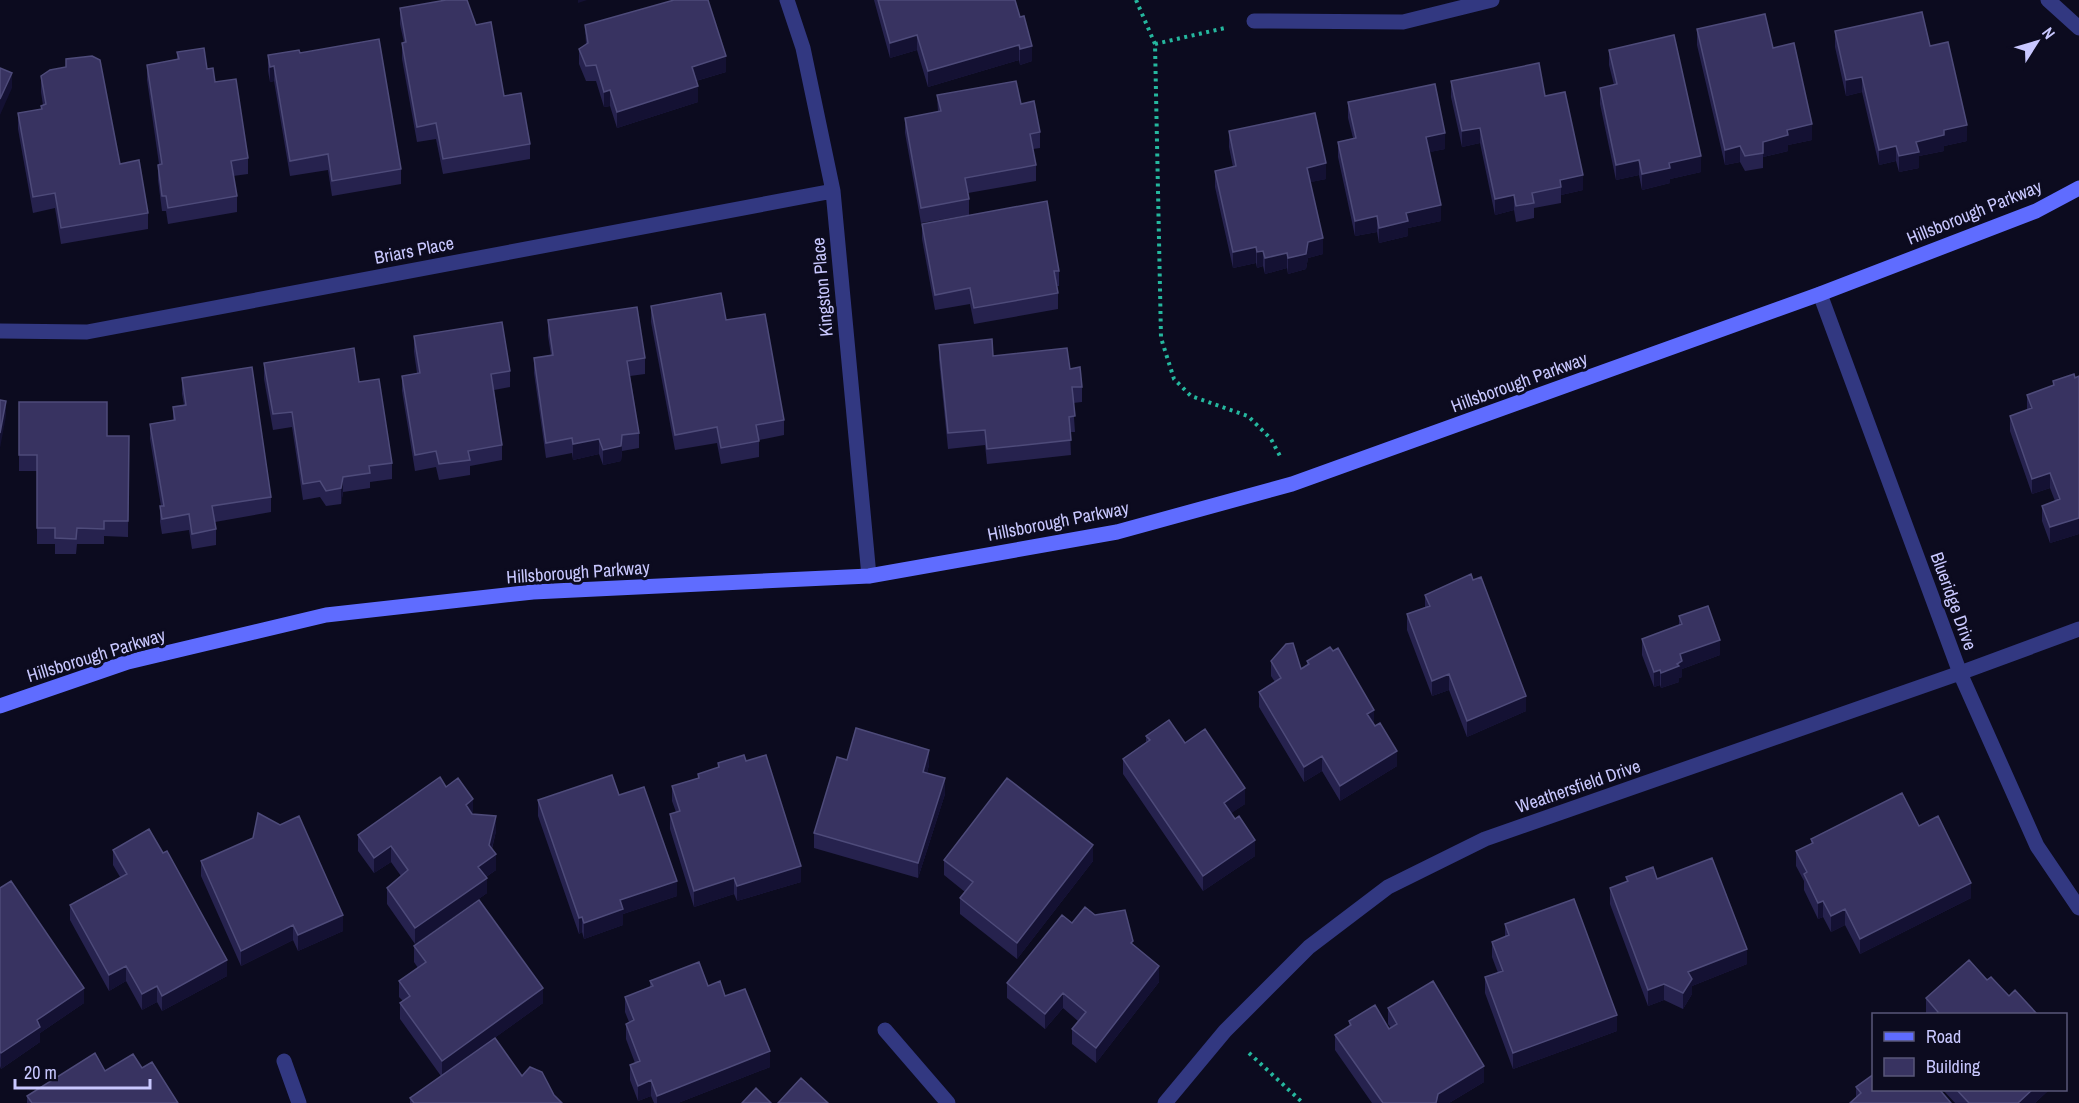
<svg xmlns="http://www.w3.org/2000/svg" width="2079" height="1103" viewBox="0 0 2079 1103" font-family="'Archivo Narrow',sans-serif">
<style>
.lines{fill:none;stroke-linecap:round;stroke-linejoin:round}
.path{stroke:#25b79e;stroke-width:4;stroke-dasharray:3 4.5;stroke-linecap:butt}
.street{stroke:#323881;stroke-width:15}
.secondary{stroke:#5f6cff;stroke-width:15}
.wall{fill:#26224e}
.shaded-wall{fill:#141133}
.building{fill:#383361;stroke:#4e4b7a;stroke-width:1.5}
.labels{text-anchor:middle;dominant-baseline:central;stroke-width:6;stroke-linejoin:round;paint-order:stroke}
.street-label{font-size:18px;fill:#c9c8ff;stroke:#0c0b1f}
</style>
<rect width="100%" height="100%" fill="#0c0b1f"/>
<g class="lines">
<path class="path" d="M1136 0 1155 44 1161 338 1174 379 1191 396 1248 416 1271 439 1280 456
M1155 44 1225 28
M1249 1053 1303 1103"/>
<path class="street" d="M787 0 803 48 833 191 869 576
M2048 0 2079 28
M1254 21 1403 22 1492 0
M1820 294 1960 673 2037 846 2079 908
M0 331 87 332 833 191
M885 1030 948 1103
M284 1061 299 1103
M1165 1103 1225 1031 1309 947 1388 887 1485 839 1960 673 2079 629"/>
<path class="secondary" d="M0 706 128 662 326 615 533 592 869 576 1117 532 1292 484 1820 294 2036 211 2079 188"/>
</g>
<path class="wall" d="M874 0H1015L1032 61 1020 65 1019 60 928 87 917 50 890 58Z
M400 8 476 25 504 96 530 144V159L443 174 436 139 417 142 402 59V43H404L400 24Z
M585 25 726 72 696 81 698 102 617 128 610 106 604 107 596 81H586L579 64V49L586 45Z
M1697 29 1773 48 1812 140 1788 145V151L1763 157V168L1745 171 1740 162 1725 165 1697 45Z
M1835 31 1930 46 1967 141 1944 146V151L1919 156V168L1899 172 1896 161 1879 165 1862 92 1846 96 1835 47Z
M1609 50 1701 172 1670 179V183L1642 190 1639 175 1616 180 1600 104V88L1614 85 1609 65Z
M177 52 207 69 215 82 248 158V174L233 176 237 196V212L168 224 166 211H162L158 180V165L159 164 147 80V65L177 59Z
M300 53 401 169V184L332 196 328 170 290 176 274 81 270 82 268 71V55Z
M66 59 120 164 148 213V229L61 244 55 208 33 213 18 129V113L41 109V106L43 105 41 92V76L66 67Z
M1451 81 1545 96 1583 190 1561 195V203L1534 208V218L1516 222 1514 210 1495 215 1480 143 1462 147 1451 97Z
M937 95 1021 104 1040 132V148L1033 149 1036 165V181L968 193 969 199V215L921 223 905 133V118L938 112Z
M1348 102 1445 149 1429 152 1441 221 1408 228V236L1379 243 1377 232 1355 236 1338 157V142L1353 138 1348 118Z
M1229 131 1326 179 1310 182 1323 254 1308 258 1306 269 1288 274 1287 268 1265 274 1263 266 1257 268 1256 263 1233 268 1215 187V171L1233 167 1229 147Z
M922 224 1059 271V286H1056L1058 293V309L974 324 970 304 935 310 922 239Z
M651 306 726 320 784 420V435L759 440V457L721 464 717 443 675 450 651 322Z
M548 320 645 358V374L630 376 639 433V448L622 451 621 461 603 465 599 454 573 460 572 453 546 458 534 373V358L551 355 548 336Z
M414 336 510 371V387L494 390 502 445V460L470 466V475L439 480 436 467 415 471 402 391V376L417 373 414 352Z
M939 345 993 356 1070 369 1082 387V402L1073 403 1075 432H1070L1071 455 987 464 985 445 948 449 939 360Z
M264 363 359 382 392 463V479L370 482V488L343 492 341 504 326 506 320 497 303 500 292 427 273 430 264 379Z
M2079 376V534L2050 543 2042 521V506L2055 501 2050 488 2032 494 2010 431V416L2027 410V395L2053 385V381Z
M182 378 271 497V512L215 522 216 529V545L192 549 189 530 162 534 160 522V506H161L150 439V424L173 420V407L184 405 182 394Z
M19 402 107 436H129L128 537 104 536V544H77L76 554H55V544H37V471H19Z
M1473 580 1526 711 1467 737 1449 690 1432 696 1407 630V614L1425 607V595Z
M1679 616 1720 655 1682 669V677L1679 678V682L1661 688 1660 685 1654 687 1642 655V639L1679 625Z
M1271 661 1301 669 1307 665V661L1374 724 1397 766 1340 801 1322 771 1304 782 1259 707V692L1275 682 1271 676Z
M1146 736 1185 743 1245 804 1231 813 1255 856 1203 891 1123 774V759L1146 742Z
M847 760 929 765 927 773 945 794 918 878 814 848V833Z
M746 761 801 882 737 901 734 894 694 907 670 829V814L676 812 672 801V786L698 778V774L718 768V763Z
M446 787 473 814 496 831 492 849 496 870 486 877 487 893 415 944 387 904V888L401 876 391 862 374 873 358 851V835Z
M619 795 677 896 623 914V925L584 939 582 932 579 934 538 816V800Z
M1919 826 1971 898 1860 954 1845 925 1831 932 1823 917 1818 919 1804 890V881L1796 866V851L1811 844V839Z
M113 850 227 976 162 1011 157 1002 142 1010 126 981 109 991 70 920V905L120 877 113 865Z
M944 860 1093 861 1017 959 960 914V898L965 892 944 875Z
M201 861 343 931 298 951 293 940 241 966 201 876Z
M1626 877 1657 879 1747 964 1692 986V994L1683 1009 1664 1000 1648 1006 1610 904V888L1626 882Z
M0 888 84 1003 40 1033V1042L1 1069 0 1066Z
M1072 923 1133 945 1159 982 1096 1063 1072 1044V1029L1078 1021 1063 1008 1045 1029 1007 998V983Z
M1505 924 1617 1031 1513 1069 1485 993V977L1498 973 1492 957V942L1505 937Z
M414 946 543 1003 468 1057 522 1076 554 1095 562 1103H410V1098L441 1076 400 1019V1003L403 1001 399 997V981L418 968 414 962Z
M1987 980 2009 996 2037 1014H1926V998Z
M650 981 708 986 725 996 770 1067 678 1103H654L651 1096 638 1101 630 1080V1065L635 1063 626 1039V1024L629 1022 625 1012V997L650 987Z
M1388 1008 1484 1082 1449 1103H1372L1335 1050V1035L1349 1026V1021L1389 1029 1391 1028 1388 1024Z
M142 1068 178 1103H27V1096L105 1071Z
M1856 1087 1951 1103 1856 1098Z
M1942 1089H2050L2035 1103H1955Z"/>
<path class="shaded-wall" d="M578 0H587L578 3Z
M917 35V50L890 58V43Z
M1019 45V60L928 87V71Z
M1032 46V61L1020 65V49Z
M726 56V72L692 82V67Z
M274 66V81L270 82V67Z
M12 73V88L0 115V99Z
M1862 77V92L1846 96V80Z
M698 86V102L617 128V112Z
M610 90V106L604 107V92Z
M1812 124V140L1788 145V151L1763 157V168V142L1787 130Z
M1967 125V141L1944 146V151L1919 156V168L1899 172V156L1916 142 1944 130Z
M1480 128V143L1462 147V131Z
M1445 133V149L1426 153V137Z
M1740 146V162L1725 165V150Z
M1896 146V161L1879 165V150Z
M1701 156V172L1670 179V183L1642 190V174L1669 163Z
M1639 160V175L1616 180V165Z
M1326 163V179L1307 183V168Z
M1583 175V190L1561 195V187L1560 180Z
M1514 195V210L1495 215V199Z
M1441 205V221L1408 228V236L1379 243V228L1406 213Z
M1377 216V232L1355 236V221Z
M1323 238V254L1308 258 1306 269 1288 274V258L1308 242Z
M1256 247V263L1233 268V252Z
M1263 251V266L1257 268V252Z
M1287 253V268L1265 274V258Z
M6 401V416L0 448V433Z
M622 435V451L621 461 603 465V450Z
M599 439V454L573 460V444Z
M2050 473V488L2032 494V479Z
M343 477V492L341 504V488Z
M2079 518V534L2050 543V527Z
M1720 640V655L1682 669V677L1679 678V682L1661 688V673L1680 654Z
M1660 670V685L1654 687V672Z
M1449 674V690L1432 696V681Z
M1526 696V711L1467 737V721Z
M1374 710V725L1367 714Z
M929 750V765L923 787V772Z
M1397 751V766L1340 801V786Z
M1322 756V771L1304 782V767Z
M945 778V794L918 878V863Z
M1245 788V804L1224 818V803Z
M473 799V815L466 805Z
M496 816V831L489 859 496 854V870L478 882V867L489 845Z
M1255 840V856L1203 891V876Z
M1093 845V861L1017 959V943Z
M391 846V862L374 873V858Z
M801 866V882L737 901V886Z
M487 878V893L415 944V928Z
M734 878V894L694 907V891Z
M677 881V896L623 914V925L584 939V923L620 900Z
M1971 883V898L1860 954V939Z
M1823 901V917L1818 919V903Z
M1845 909V925L1831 932V916Z
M343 915V931L298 951V935Z
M582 917V932L579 934V918Z
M293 925V940L241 966V951Z
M1747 949V964L1692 986V994L1683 1009V993L1688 972Z
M227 960V976L162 1011V996Z
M126 966V981L109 991V975Z
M1159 966V982L1096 1063V1048Z
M1664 984V1000L1648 1006V990Z
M157 986V1002L142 1010V994Z
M84 988V1003L40 1033V1042L1 1069V1053L37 1020Z
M543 988V1003L442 1076V1061Z
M1063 993V1008L1045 1029V1014Z
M1617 1015V1031L1513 1069V1053Z
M770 1051V1067L678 1103H657V1096Z
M1484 1066V1082L1449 1103H1436L1438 1094Z
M651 1080V1096L638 1101V1086Z
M2033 1089H2050L2035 1103H2018Z"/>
<path class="building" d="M446 0H467L476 25 491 22 504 96 521 93 530 144 443 159 436 123 417 127 402 43 406 42 400 8Z
M674 0H708L726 56 692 67 698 86 617 112 610 90 604 92 596 65 586 66 579 49 588 43 585 25Z
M878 0H1015L1020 17 1024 16 1032 46 1020 49 1019 45 928 71 917 35 890 43Z
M1922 12 1930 46 1948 42 1967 125 1944 130V135L1916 142 1919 152 1899 156 1896 146 1879 150 1862 77 1846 80 1835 31Z
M1765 14 1773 48 1794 43 1812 124 1787 130 1788 135 1763 142V153L1745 156 1740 146 1725 150 1697 29Z
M1674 35 1701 156 1669 163 1670 168 1642 174 1639 160 1616 165 1600 88 1617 84 1609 50Z
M379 39 401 169 332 181 328 154 290 161 274 66 270 67 268 55 299 50 300 53Z
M204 48 207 69 213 68 215 82 236 79 248 158 231 161 237 196 168 208 166 196H162L158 165 162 164 147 65 179 59 177 52Z
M92 56 100 60 120 164 139 160 148 213 61 228 55 193 33 197 18 113 42 109 41 106 46 104 41 76 50 70 66 67V59Z
M1539 63 1545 96 1565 92 1583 175 1560 180 1561 187 1532 193 1534 203 1516 206 1514 195 1495 199 1480 128 1462 131 1451 81Z
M0 68 12 73 0 99Z
M1016 81 1021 104 1034 101 1040 132 1030 134 1036 165 965 178 969 199 921 208 905 118 941 111 937 95Z
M1435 84 1445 133 1426 137 1441 205 1406 213 1408 221 1379 228 1377 216 1355 221 1338 142 1356 138 1348 102Z
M1315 113 1326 163 1307 168 1323 238 1308 242 1306 254 1288 258 1287 253 1265 258 1263 251 1257 252 1256 247 1233 252 1215 171 1236 166 1229 131Z
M1047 201 1059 271H1054L1058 293 974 308 970 288 935 295 922 224Z
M721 293 726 320 765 314 784 420 756 425 759 441 721 448 717 427 675 435 651 306Z
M637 307 645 358 627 361 639 433 622 435 621 446 603 450 599 439 573 444 572 438 546 443 534 358 553 355 548 320Z
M502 322 510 371 491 374 502 445 468 451 470 460 439 464 436 451 415 455 402 376 420 373 414 336Z
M992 339 993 356 1067 348 1070 369 1080 367 1082 387H1072L1075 416 1069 417 1071 440 987 449 985 430 948 433 939 345Z
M354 348 359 382 379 379 392 463 369 466 370 473 343 477 341 488 326 491 320 481 303 484 292 412 273 414 264 363Z
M252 367 271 497 212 506 216 529 192 534 189 514 162 519 160 506H164L150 424 175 420 173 407 186 405 182 378Z
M2074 374 2075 378 2079 376V518L2050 527 2042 506 2060 499 2050 473 2032 479 2010 416 2032 408 2027 395 2054 385 2053 381Z
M0 400 6 401 0 433Z
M19 402H107V436H129L128 521H104V529L77 528 76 539 55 538V528H37V455H19Z
M1471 574 1473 580 1481 577 1526 696 1467 721 1449 674 1432 681 1407 614 1430 606 1425 595Z
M1708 606 1720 640 1680 654 1682 661 1677 664 1679 666 1661 673 1660 670 1654 672 1642 639 1682 624 1679 616Z
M1293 643 1301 669 1309 664 1307 661 1330 647 1333 651 1338 648 1374 710 1367 714 1375 726 1380 723 1397 751 1340 786 1322 756 1304 767 1259 692 1281 678 1271 661 1286 644Z
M1169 720 1185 743 1205 729 1245 788 1224 803 1235 819 1239 816 1255 840 1203 876 1123 759 1150 740 1146 736Z
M856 728 929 750 923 772 945 778 918 863 814 833 837 757 847 760Z
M744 755 746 761 766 755 801 866 737 886 734 878 694 891 670 814 680 811 672 786 699 778 698 774 719 767 718 763Z
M612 775 619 795 644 787 677 881 620 900 623 909 584 923 582 917 579 918 538 800Z
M440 777 446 787 458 778 473 799 466 805 472 814 496 816 489 845 496 854 478 867 487 878 415 928 387 888 408 870 391 846 374 858 358 835Z
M1007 778 1093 845 1017 943 960 898 973 882 944 860Z
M1902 793 1919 826 1938 816 1971 883 1860 939 1845 909 1831 916 1823 901 1818 903 1804 874 1807 872 1796 851 1813 843 1811 839Z
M258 813 280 825 299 816 343 915 298 935 293 925 241 951 201 861 253 838Z
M149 829 163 853 167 851 227 960 162 996 157 986 142 994 126 966 109 975 70 905 127 874 113 850Z
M1712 858 1747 949 1688 972 1692 979 1683 993 1664 984 1648 990 1610 888 1628 881 1626 877 1653 867 1657 879Z
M11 881 84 988 37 1020 40 1027 1 1053 0 1051V888Z
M1574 899 1617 1015 1513 1053 1485 977 1503 971 1492 942 1509 935 1505 924Z
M479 900 543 988 442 1061 400 1003 410 996 399 981 426 962 414 946Z
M1085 907 1095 915 1125 910 1133 941 1131 943 1159 966 1096 1048 1072 1029 1086 1012 1063 993 1045 1014 1007 983 1062 915 1072 923Z
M1969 960 1987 980 1991 977 2009 996 2015 990 2037 1014H1937L1938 1012 1926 998Z
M699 962 708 986 720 981 725 996 745 989 770 1051 657 1096 651 1080 638 1086 630 1065 640 1061 626 1024 634 1020 625 997 653 986 650 981Z
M1433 981 1484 1066 1438 1094 1436 1103H1383L1335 1035 1351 1025 1349 1021 1375 1005 1389 1029 1397 1024 1388 1008Z
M495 1038 522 1076 530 1067 542 1072 554 1095 562 1103H414L410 1098Z
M95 1053 105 1071 133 1054 142 1068 152 1062 178 1103H32L27 1096Z
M1874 1074V1089H1939L1951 1103H1850L1861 1093 1856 1087Z
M801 1078 828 1103H778Z
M756 1088 771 1103H742Z
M1956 1089H2033L2018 1103H1969Z"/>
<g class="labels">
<g class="street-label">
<text transform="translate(1974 212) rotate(-22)">Hillsborough Parkway</text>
<text transform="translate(414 250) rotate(-11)">Briars Place</text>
<text transform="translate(822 287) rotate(-95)">Kingston Place</text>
<text transform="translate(1519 382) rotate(-20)">Hillsborough Parkway</text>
<text transform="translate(1058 521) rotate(-11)">Hillsborough Parkway</text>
<text transform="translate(578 572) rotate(-4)">Hillsborough Parkway</text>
<text transform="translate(1954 601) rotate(70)">Blueridge Drive</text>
<text transform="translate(96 655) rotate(-17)">Hillsborough Parkway</text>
<text transform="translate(1578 786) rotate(-19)">Weathersfield Drive</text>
</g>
</g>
<rect x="1872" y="1013" width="195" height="78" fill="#0c0b1f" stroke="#585779" stroke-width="1.5"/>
<rect x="1884" y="1032" width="30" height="9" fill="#5f6cff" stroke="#585779" stroke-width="1.5"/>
<text x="1926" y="1043" font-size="18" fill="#c9c8ff">Road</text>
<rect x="1884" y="1058" width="30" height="18" fill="#383361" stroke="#585779" stroke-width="1.5"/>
<text x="1926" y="1073" font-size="18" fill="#c9c8ff">Building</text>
<g transform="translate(2037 42) rotate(53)" stroke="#0c0b1f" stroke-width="4.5" paint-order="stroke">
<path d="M0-4.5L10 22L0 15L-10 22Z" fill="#c9c8ff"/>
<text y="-9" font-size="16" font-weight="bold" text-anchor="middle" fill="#c9c8ff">N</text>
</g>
<path d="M15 1079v9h135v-9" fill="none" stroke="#c9c8ff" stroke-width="3"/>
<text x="24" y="1079" font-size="18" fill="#c9c8ff" stroke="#0c0b1f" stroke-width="4.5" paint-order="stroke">20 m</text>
</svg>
